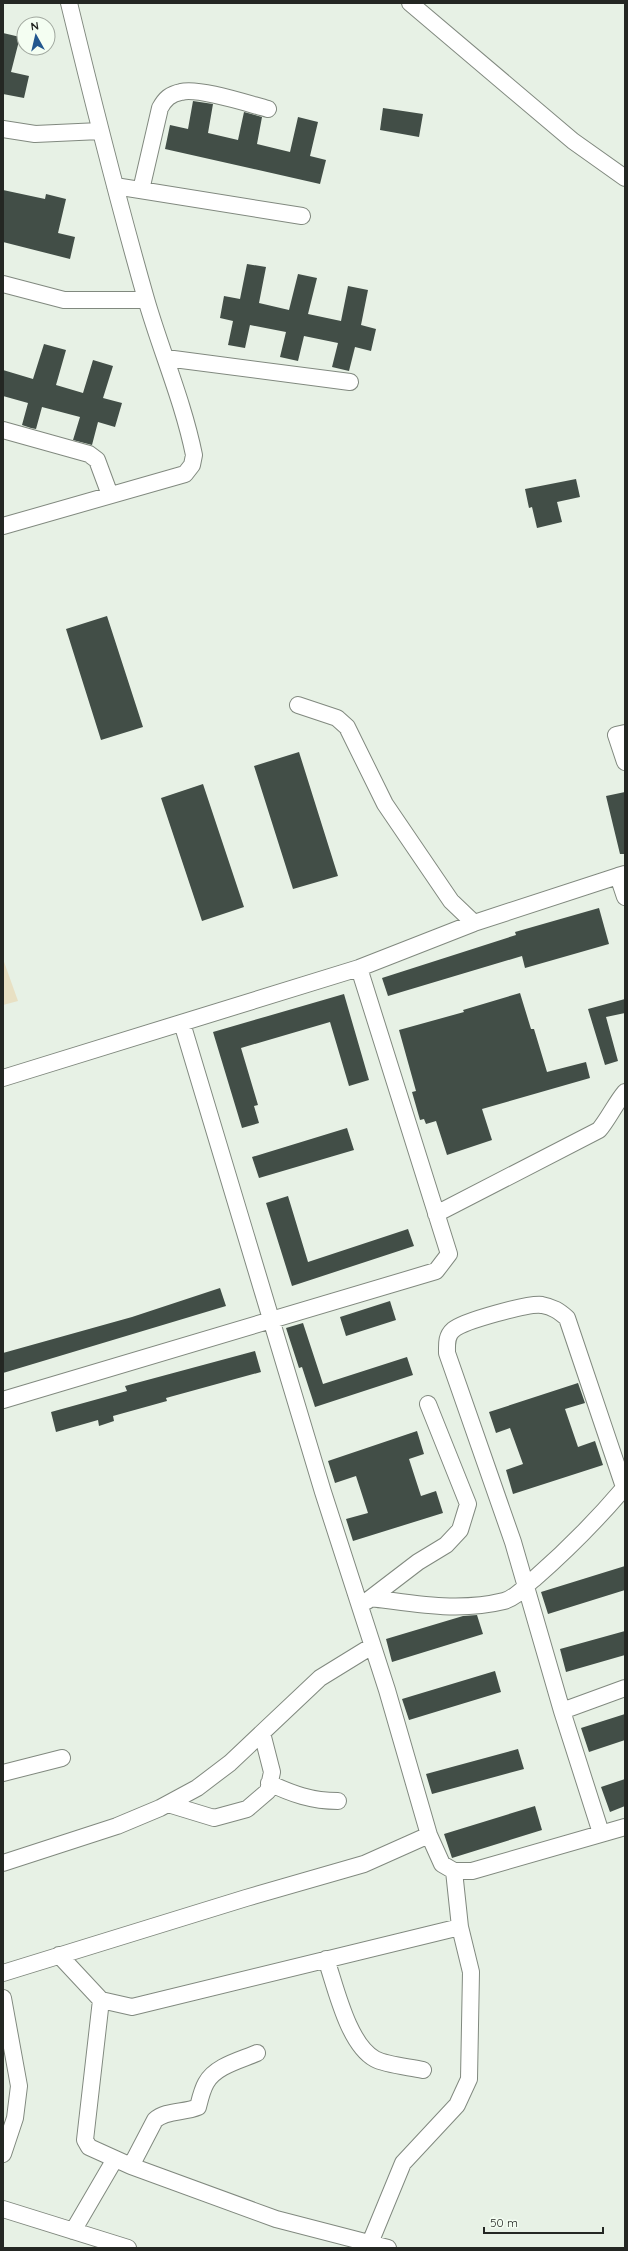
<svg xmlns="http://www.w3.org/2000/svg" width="628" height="2251" viewBox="0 0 628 2251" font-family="Quicksand,sans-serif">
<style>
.green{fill:#e8e0c3}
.building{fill:#424e47}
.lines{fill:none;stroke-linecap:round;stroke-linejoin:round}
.minor-casing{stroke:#81897f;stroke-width:18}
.minor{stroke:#fff;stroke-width:16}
</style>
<rect width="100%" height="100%" fill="#e7f1e5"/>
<path class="green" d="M3 959 18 1001 3 1005Z"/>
<path class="building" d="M3 33 20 37 11 72 29 76 24 98 3 94Z
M193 101 213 104 208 133 238 140 244 112 262 117 257 144 290 152 298 117 318 122 310 156 326 160 320 184 165 149 170 125 188 129Z
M383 108 423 114 419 137 380 130Z
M3 190 45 199 46 194 66 199 58 233 75 237 70 259 3 242Z
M247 264 266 267 259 303 289 310 298 274 317 278 308 314 341 321 348 286 368 290 361 325 376 329 371 351 355 347 349 371 332 367 338 343 304 336 298 361 280 357 286 332 250 325 245 348 228 345 233 321 220 318 224 296 240 299Z
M44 344 66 350 56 385 83 393 93 360 113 366 103 398 122 403 115 427 98 422 92 445 73 440 80 417 42 407 36 429 31 428 22 425 28 403 3 396V370L33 379Z
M576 479 580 497 557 502 562 522 537 528 532 507 529 508 525 489Z
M107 616 143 727 101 740 66 629Z
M299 752 338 876 293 889 254 766Z
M203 784 244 907 202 921 161 798Z
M625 792V854H620L606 796Z
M599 908 609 944 525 968 522 956 388 996 382 978 516 935 515 932Z
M520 993 531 1029H534L547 1072 586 1062 590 1078 482 1109 492 1140 447 1155 436 1121 426 1124 424 1119 420 1120 412 1092 416 1091 399 1030 464 1012 463 1010Z
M344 994 369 1080 349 1086 330 1022 241 1048 258 1105 254 1106 259 1123 242 1128 213 1032Z
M625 999V1013L606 1017 618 1061 605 1065 588 1009Z
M347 1128 354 1150 259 1178 252 1157Z
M288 1196 308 1262 408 1229 414 1246 292 1286 266 1203Z
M220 1288 226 1306 3 1373V1353L132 1317Z
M390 1301 396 1320 346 1336 340 1317Z
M303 1323 323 1384 407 1357 413 1375 315 1407 302 1367 299 1368 286 1328Z
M255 1351 261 1372 166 1398 167 1401 113 1416 114 1421 99 1426 98 1420 56 1432 51 1412 127 1391 125 1386Z
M578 1383 585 1403 565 1409 578 1447 595 1441 603 1465 513 1494 506 1470 523 1464 510 1428 496 1433 489 1412Z
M417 1431 424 1454 409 1459 421 1496 436 1491 443 1513 353 1541 346 1519 368 1513 356 1476 335 1483 328 1461Z
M625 1566V1590L548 1614 541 1592Z
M477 1615 483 1634 392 1662 386 1639 463 1616Z
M625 1631V1655L566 1672 560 1649Z
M495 1671 501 1692 409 1720 402 1699Z
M625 1714V1740L589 1752 581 1728Z
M518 1749 524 1769 432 1794 426 1774Z
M625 1779V1806L610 1812 601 1787Z
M535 1806 542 1830 452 1858 444 1834Z"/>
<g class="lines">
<defs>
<path id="minor" d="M410 3 573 141 625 178
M3 129 35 134 100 131
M115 186 302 216
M141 190 160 108C165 99 170 94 181 92 198 87 249 104 268 109
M3 284 64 300H146
M166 358 350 382
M3 430 89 454 97 460 110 495
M3 526 185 474 192 465 194 455C183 401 161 351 146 299 118 201 93 102 69 3
M298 705 337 718 347 727 385 804 451 901 474 923
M625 733 616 735 625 762
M625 874 618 876 625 897
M182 1023 323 1492 387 1690 429 1835 442 1864 454 1871H472L625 1827
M3 1078 359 968 474 923 618 876
M436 1214 599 1130C609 1118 615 1104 625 1092
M3 1400 436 1271 449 1254 359 968
M371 1598C415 1604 460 1612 504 1601 516 1598 525 1586 534 1579 566 1551 596 1521 624 1488
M367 1601 418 1562 446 1545 460 1530 468 1504 428 1404
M562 1711 625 1688
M3 1773 62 1758
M269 1783C292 1794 312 1801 338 1801
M168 1804 214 1818 247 1809 268 1791 272 1772 262 1733
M601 1833 562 1711 513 1542 447 1353C447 1345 446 1336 453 1330 463 1321 529 1303 542 1305 553 1307 559 1311 567 1318L625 1490
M3 1863 117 1826 160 1808 197 1788 230 1763 320 1678 372 1646
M59 1955 101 2000 132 2007 460 1927 454 1871
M326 1959C336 1988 348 2044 375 2059 386 2065 410 2067 423 2070
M3 1973 246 1898 364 1864 429 1835
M3 1998 19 2086 15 2118 3 2154
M101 2000 85 2140 89 2147 131 2166 155 2120C166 2110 184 2113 198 2107 200 2099 202 2090 206 2083 215 2066 241 2060 257 2053
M131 2166 276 2219 388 2248
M3 2209 128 2248
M73 2231 115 2159
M370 2243 403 2163 457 2105 469 2079 471 1972 460 1927"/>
</defs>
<use href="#minor" class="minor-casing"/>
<use href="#minor" class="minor"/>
</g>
<rect width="628" height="2251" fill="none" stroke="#242723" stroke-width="8"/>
<g transform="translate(36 36) rotate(352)"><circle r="19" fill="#f4fef2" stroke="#a1a89f"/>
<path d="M0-3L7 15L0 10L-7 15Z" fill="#22578f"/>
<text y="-6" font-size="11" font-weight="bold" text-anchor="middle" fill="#242723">N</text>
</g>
<path d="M484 2227v6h119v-6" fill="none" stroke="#242723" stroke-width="2"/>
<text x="490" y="2227" font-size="12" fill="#242723" stroke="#f4fef2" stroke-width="3" paint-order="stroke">50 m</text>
</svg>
